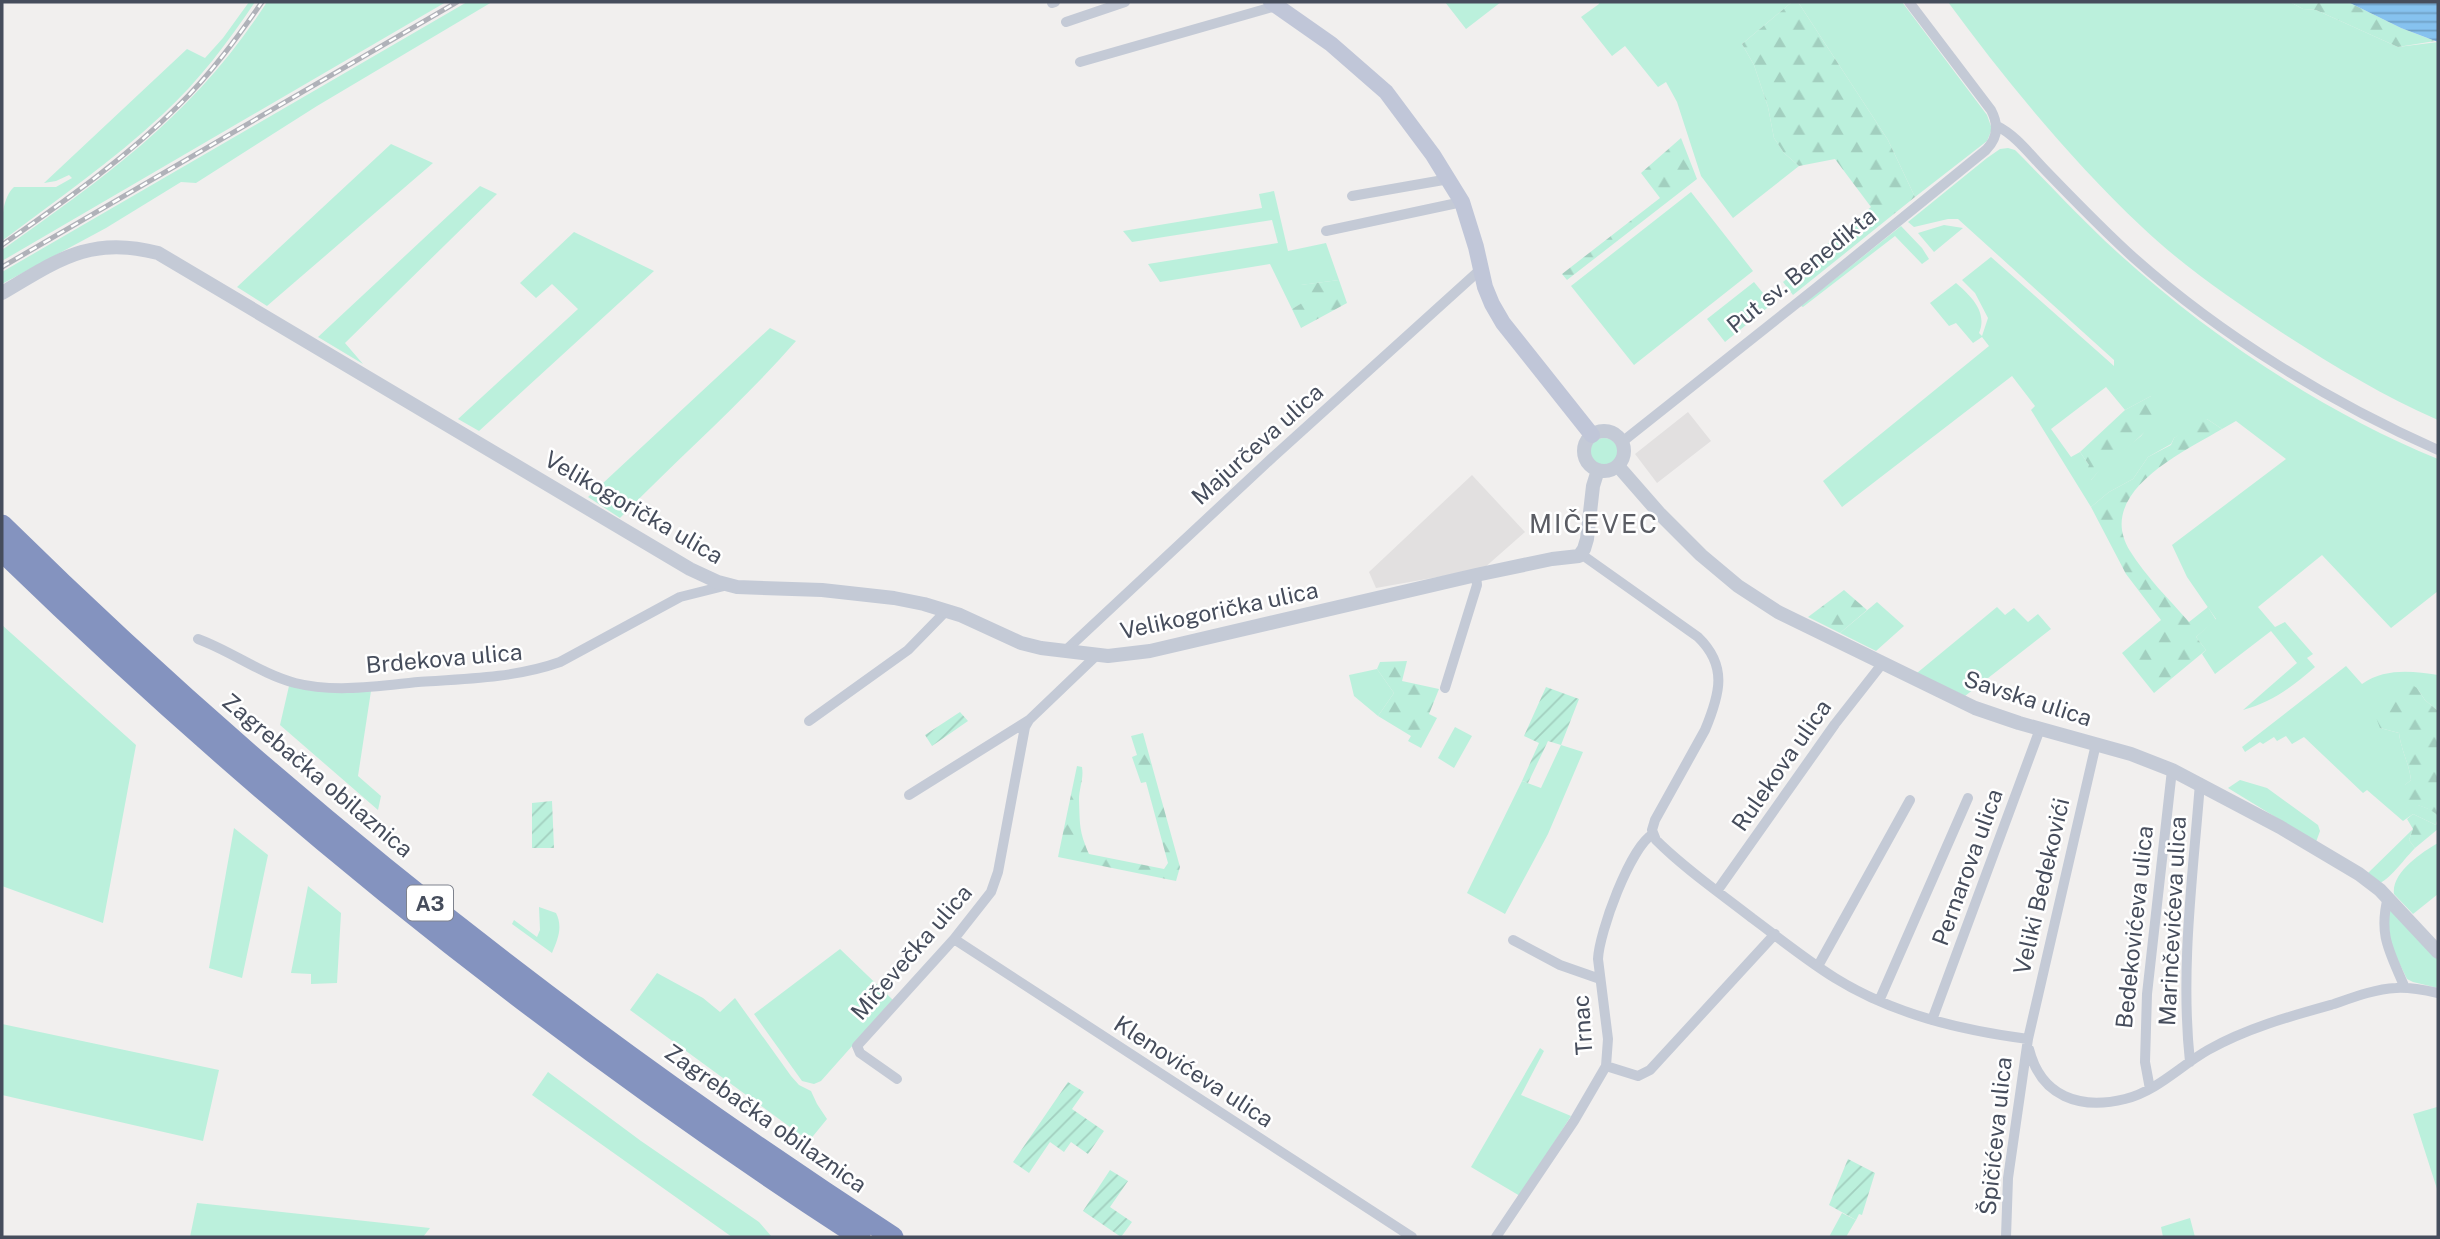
<svg xmlns="http://www.w3.org/2000/svg" width="2440" height="1239" viewBox="0 0 2440 1239" font-family="'Public Sans',sans-serif">
<style>
.education{fill:#e2e0e0}
.grass{fill:#bbf0dc;fill-rule:evenodd}
.forest{fill:url(#forest-firs)}
.garden{fill:url(#garden-furrows)}
.water{fill:url(#water-rules)}
.lines{fill:none;stroke-linecap:round;stroke-linejoin:round}
.minor{stroke:#c4cad6;stroke-width:10}
.tertiary{stroke:#c4cad6;stroke-width:14}
.secondary{stroke:#c0c6d8;stroke-width:16}
.motorway{stroke:#8493bf;stroke-width:21}
.rail-casing{stroke:#b0b2b9;stroke-width:5}
.rail{stroke:#fff;stroke-width:2.5;stroke-dasharray:8;stroke-linecap:butt}
.labels{text-anchor:middle;dominant-baseline:central;stroke-width:5;stroke-linejoin:round;paint-order:stroke}
.shield{fill:#fff;stroke:#7e828d;stroke-width:2}
.shield-label{font-size:21px;font-weight:bold;fill:#464d5c}
.street-label{font-size:23px;fill:#464d5c;stroke:#fff}
.quarter-label{font-size:26px;letter-spacing:2px;fill:#5b5d64;stroke:#fff}
</style>
<defs>
<pattern id="forest-firs" width="22" height="20" patternUnits="userSpaceOnUse" patternTransform="scale(1.75)"><rect width="22" height="20" fill="#bbf0dc"/><path d="M5 1l3.5 6h-7zM16 11l3.5 6h-7z" fill="#a2cfbf"/></pattern>
<pattern id="garden-furrows" width="10" height="10" patternUnits="userSpaceOnUse" patternTransform="scale(1.75)"><rect width="10" height="10" fill="#bbf0dc"/><path d="M-1 1l2-2M0 10L10 0M9 11l2-2" fill="none" stroke="#a2cfbf"/></pattern>
<pattern id="water-rules" width="6" height="5" patternUnits="userSpaceOnUse" patternTransform="scale(1.75)"><rect width="6" height="5" fill="#86c2ef"/><path d="M0 2.5h6" fill="none" stroke="#6fa0c5"/></pattern>
</defs>
<rect width="100%" height="100%" fill="#f1efee"/>
<path class="education" d="M1688 412 1711 441 1657 483 1635 454Z
M1472 475 1525 532 1483 569 1376 588 1369 572Z"/>
<path class="grass" d="M249 2H255C228 42 199 81 163 114 113 161 56 200 2 241 2 224 1 199 14 187H56L72 178 69 175 56 181 44 183 187 49 205 58 223 38Z
M267 2H446L2 261V250C108 175 195 114 267 2Z
M467 2H492L317 106 196 183 181 182 106 228 2 284V272Z
M1445 2H1501L1466 29Z
M1599 2H1792L1742 44 1754 65 1768 107 1774 138 1784 153 1799 166 1733 218 1701 176 1677 102 1666 82 1658 87 1625 46 1612 56 1581 17 1599 4Z
M1798 2H1902L1987 115 1992 129 1987 141 1915 197 1888 140Z
M1948 2H2290L2303 9 2316 10 2398 47 2438 42V420C2383 396 2332 365 2281 332 2233 300 2184 267 2142 227 2070 159 2006 81 1948 2Z
M391 144 433 163 267 306 237 287Z
M2008 148 2015 150C2049 184 2082 220 2117 252 2208 335 2324 413 2438 459V591L2391 628 2322 555 2258 607 2275 627 2285 622 2313 654 2307 658 2315 667C2292 687 2272 702 2243 710L2297 663 2271 631 2215 674 2202 654 2206 650 2196 637 2216 619 2187 577 2172 545 2286 459 2236 421 2222 429 2207 419 2174 438 2171 444 2148 457 2133 479 2109 492 2091 507 2031 410 2035 406 2012 376 1842 507 1823 481 1989 346 1982 337 1973 343 1956 323 1949 326 1930 303 1956 283C1971 296 1988 312 1979 333L1982 336 1988 318 1975 293 1962 280 1991 257 2114 366V360L1958 219H1948L1914 227 1908 222 1987 158 2000 149ZM2106 387 2125 410 2151 396 2148 427 2141 436 2103 466 2091 480 2089 465 2080 452 2071 457 2051 429Z
M480 186 497 194 345 343 363 364 318 337Z
M1274 191 1288 251 1326 243 1339 280 1301 285 1308 300 1292 309 1270 264 1160 282 1148 264 1278 243 1272 220 1132 242 1123 231 1262 208 1259 194Z
M1691 192 1753 271 1634 365 1571 286Z
M1944 225 1963 228 1934 252 1918 233Z
M1901 226 1922 248 1929 259 1922 264 1895 236 1803 307 1801 306Z
M574 232 654 271 479 431 458 419 578 309 552 284 536 298 520 283Z
M1754 282 1772 304 1725 342 1707 319Z
M770 328 796 341C741 404 678 458 620 518L588 497Z
M1590 452a14 14 0 1 1 28 0a14 14 0 1 1-28 0Z
M1877 602 1904 626 1876 651 1840 633Z
M1997 607 2005 615 2014 608 2028 622 2038 614 2051 629 1965 696 1917 673Z
M2 625 136 745 103 923 2 886Z
M2346 666 2362 684C2385 668 2412 671 2438 675V711L2425 700 2417 688 2380 728 2399 733C2401 750 2409 763 2411 780L2405 785 2418 805 2432 810 2438 816 2436 825 2413 814 2403 821 2367 790 2363 793 2304 737 2292 744 2286 736 2277 741 2274 737 2263 744 2260 742 2245 752 2242 747Z
M1377 669 1394 693 1378 716 1354 696 1349 675Z
M289 686 371 691 358 776 381 796 378 810 280 725Z
M1455 727 1472 736 1454 768 1438 758Z
M1561 745 1583 752 1548 834 1505 914 1467 893 1522 781 1541 788Z
M2240 780 2267 788 2318 825 2320 831 2316 842 2228 788Z
M234 828 268 855 242 978 209 968Z
M2413 829 2409 840 2415 848C2405 858 2392 877 2380 883L2367 874Z
M2438 843V894L2413 914 2394 894C2391 873 2422 852 2438 843Z
M308 886 341 913 337 983 311 984V974L291 973Z
M539 907 556 913C563 927 558 939 552 953L512 924 514 920 537 937 540 930Z
M2388 911H2393L2438 959V988L2413 982 2407 979 2390 944Z
M840 949 893 1000 821 1081 814 1084 802 1081 754 1014Z
M657 973 703 998 720 1012 735 998 791 1076 799 1085 811 1091 817 1104 827 1119 809 1141 630 1010Z
M2 1024 219 1070 203 1141 2 1095Z
M1540 1048 1544 1051 1521 1095 1571 1116 1520 1196 1471 1167Z
M548 1072 641 1141 759 1222 772 1237H732L532 1095Z
M2437 1107 2438 1111V1192L2413 1114Z
M197 1203 430 1228 423 1237H190Z
M1842 1213 1856 1220 1846 1237H1829Z
M2190 1218 2195 1237H2163L2161 1227Z"/>
<path class="forest" d="M1792 2H1798L1888 140 1915 197 1793 295 1783 282 1871 207 1835 159 1799 166 1784 153 1774 138 1768 107 1754 65 1742 44Z
M2290 2H2348L2401 28 2435 41 2398 47 2316 10 2303 9Z
M1681 138 1697 179 1567 280 1562 274 1660 198 1641 173Z
M1339 280 1347 303 1301 328 1292 309 1307 300 1300 285Z
M2151 396 2160 422C2148 427 2143 434 2134 442 2119 455 2104 465 2091 480L2085 475 2089 465 2080 452 2125 410Z
M2207 419 2222 429C2183 452 2094 493 2130 551 2146 577 2169 599 2189 622L2208 607 2216 620 2196 637 2206 650 2154 693 2122 653 2161 620 2126 574 2091 507 2109 492 2133 479 2148 457 2171 445 2174 438 2198 420Z
M1844 590 1867 610 1840 633 1808 617Z
M1407 661 1402 681 1439 689 1429 714 1437 718 1421 748 1408 741 1411 736 1378 716 1394 693 1377 669 1380 662Z
M2409 683 2417 688 2425 700 2438 711V816C2425 802 2406 808 2396 792L2411 780C2409 763 2401 750 2399 733L2380 728 2373 710 2394 687Z
M1143 733 1180 867 1176 881 1058 857 1077 766 1082 767C1084 779 1079 788 1079 800 1080 825 1079 831 1089 854L1164 869 1168 863 1146 782 1141 783 1132 757 1137 755 1131 736Z
M2413 814 2436 825 2438 822V829L2415 848 2409 840 2413 829 2407 819Z"/>
<path class="garden" d="M1546 687 1579 699 1561 745 1548 741 1528 783 1522 781 1539 743 1524 736Z
M960 712 968 721 932 746 925 735Z
M552 801 554 848H532V803Z
M1068 1082 1084 1092 1072 1109 1104 1131 1088 1154 1071 1142 1064 1152 1050 1142 1029 1173 1013 1162Z
M1848 1159 1875 1173 1862 1215 1859 1214 1856 1220 1829 1205Z
M1110 1170 1128 1181 1110 1207 1132 1222 1121 1237 1083 1211Z"/>
<path class="water" d="M2348 2H2438V42L2401 28Z"/>
<g class="lines">
<path class="minor" d="M1052 3 1055 2
M1066 22 1125 2
M1080 62 1276 6
M1997 126C2017 136 2031 156 2047 172 2075 201 2104 231 2134 258 2223 337 2330 402 2438 450
M1352 196 1449 179
M1326 231 1462 202
M1622 442 1816 288 1986 150C1998 138 1999 125 1991 110L1909 2
M1581 554 1698 637C1728 666 1720 694 1705 730L1655 820 1652 830 1656 840C1685 869 1720 893 1752 918 1779 938 1806 960 1835 978 1893 1014 1960 1030 2028 1039
M198 639C231 651 261 674 295 683 335 693 378 686 418 682 465 679 515 678 560 662L680 597 724 586
M1064 652 1273 457 1481 269
M1445 688 1477 585 1476 575
M809 721 908 650 947 610
M909 795 1029 720
M1717 891 1835 724 1882 664
M2388 897C2378 936 2390 952 2405 988
M954 939 1412 1237
M1513 940 1560 965 1600 979
M1818 966 1910 800
M1879 1001 1968 798
M1932 1020 2040 729
M2029 1049C2041 1097 2080 1110 2125 1099 2157 1091 2180 1066 2208 1050 2247 1028 2291 1016 2334 1004 2354 997 2375 989 2396 988 2410 987 2424 990 2438 993
M2190 1062C2180 969 2193 875 2200 783
M1606 1066 1638 1076 1650 1070 1775 934
M897 1079 860 1053 857 1046 954 939 991 892 998 872 1025 727 1029 720 1097 655
M2150 1089 2145 1062 2147 994 2172 770
M1496 1237 1574 1121 1606 1066 1608 1039 1598 959C1599 933 1630 847 1653 834
M2006 1237 2008 1178 2028 1039 2096 744"/>
<path class="tertiary" d="M2 293C58 260 91 235 158 253L690 569 718 582 737 587 822 590 894 598 924 604 960 615 1021 643 1041 648 1108 656 1150 651 1476 575 1552 559 1579 556 1584 549 1587 539 1593 486 1598 470
M1584 451a20 20 0 1 1 40 0a20 20 0 1 1-40 0Z
M1618 466 1660 514 1701 555 1738 586 1778 612 1975 708 2019 723 2131 754 2172 770 2280 827 2359 874 2380 890 2438 952"/>
<path class="secondary" d="M1271 2 1331 44 1386 92 1433 155 1462 202 1476 247 1485 287 1492 304 1503 323 1592 435"/>
<path class="motorway" d="M2 525C273 792 574 1030 893 1237
M2 551C264 806 553 1038 860 1237"/>
<defs>
<path id="rail" d="M2 245C63 202 125 159 178 106 210 75 237 38 262 2
M2 267 457 2"/>
</defs>
<use href="#rail" class="rail-casing"/>
<use href="#rail" class="rail"/>
</g>
<g class="labels">
<rect class="shield" x="407" y="885.5" width="46" height="35" rx="5"/>
<g class="shield-label">
<text x="430" y="903">A3</text>
</g>
<g class="street-label">
<text transform="translate(1801 270) rotate(-39)">Put sv. Benedikta</text>
<text transform="translate(1257 444) rotate(-42)">Majurčeva ulica</text>
<text transform="translate(634 507) rotate(30)">Velikogorička ulica</text>
<text transform="translate(1219 610) rotate(-12)">Velikogorička ulica</text>
<text transform="translate(444 658) rotate(-5)">Brdekova ulica</text>
<text transform="translate(2028 698) rotate(18)">Savska ulica</text>
<text transform="translate(1781 765) rotate(-55)">Rulekova ulica</text>
<text transform="translate(318 775) rotate(40)">Zagrebačka obilaznica</text>
<text transform="translate(1967 867) rotate(-70)">Pernarova ulica</text>
<text transform="translate(2041 886) rotate(-77)">Veliki Bedekovići</text>
<text transform="translate(2172 921) rotate(-87)">Marinčevićeva ulica</text>
<text transform="translate(2134 927) rotate(-84)">Bedekovićeva ulica</text>
<text transform="translate(911 952) rotate(-49)">Mičevečka ulica</text>
<text transform="translate(1582 1025) rotate(-94)">Trnac</text>
<text transform="translate(1194 1071) rotate(33)">Klenovićeva ulica</text>
<text transform="translate(766 1118) rotate(35)">Zagrebačka obilaznica</text>
<text transform="translate(1995 1136) rotate(-84)">Špičićeva ulica</text>
</g>
<g class="quarter-label">
<text x="1594" y="523">MIČEVEC</text>
</g>
</g>
<rect width="2440" height="1239" fill="none" stroke="#464d5c" stroke-width="7"/>
</svg>
